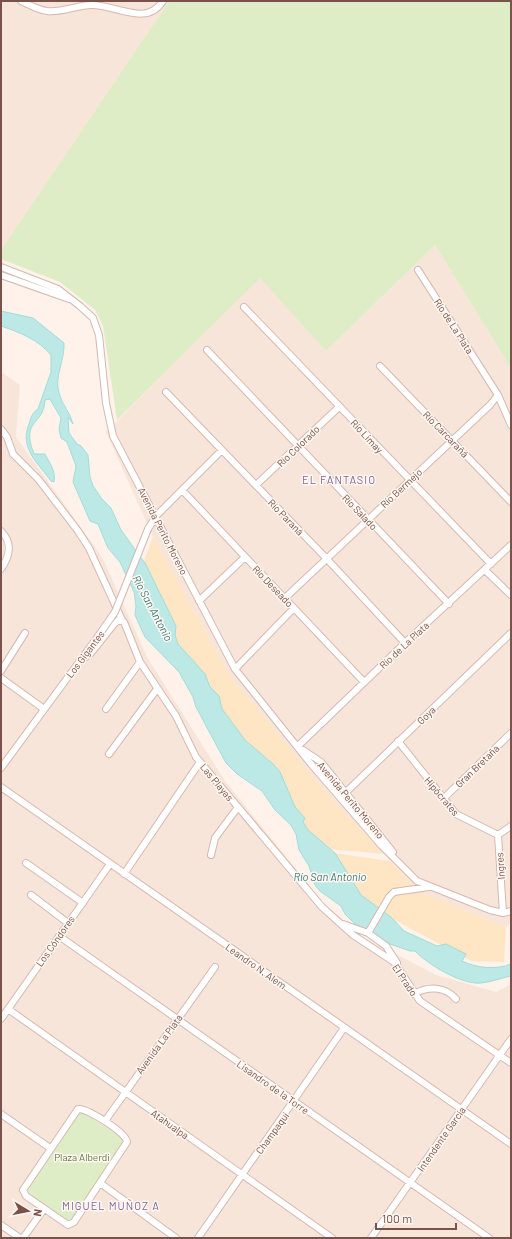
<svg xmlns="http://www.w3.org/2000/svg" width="512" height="1239" viewBox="0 0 512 1239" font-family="Barlow,sans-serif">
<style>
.residential{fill:#f8e5da}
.green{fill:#deedc6}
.sand{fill:#fee5c3}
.water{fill:#bce9e6;stroke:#a2dcd8}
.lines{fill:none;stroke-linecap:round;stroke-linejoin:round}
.minor-casing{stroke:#d4b9b1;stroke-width:8}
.minor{stroke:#fff;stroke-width:6}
.minor-bridge-casing{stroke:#d4b9b1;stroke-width:8;stroke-linecap:butt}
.minor-bridge{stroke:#fff;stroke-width:6}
.labels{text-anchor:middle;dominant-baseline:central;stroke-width:3;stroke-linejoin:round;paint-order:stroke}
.street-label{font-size:10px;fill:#7b524b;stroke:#fff7f1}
.park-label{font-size:10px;fill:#5d7a3f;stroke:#fff7f1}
.neighbourhood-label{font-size:11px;letter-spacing:1px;fill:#80679d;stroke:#fff7f1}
.water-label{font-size:11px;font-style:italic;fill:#3a7976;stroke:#fff7f1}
</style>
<rect width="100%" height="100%" fill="#fef2ea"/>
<path class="residential" d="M1 1H169L1 250Z
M435 245 511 368V923L506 927 421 893 336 804 230 676 153 537 106 432 260 277 326 351Z
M1 372 20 385 16 437 102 557 147 657 225 781 324 904 365 938 436 975 496 992 511 984V1238H1Z"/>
<path class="green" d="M169 1H511V368L435 245 326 351 260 278 117 420 103 326 95 310 60 282 1 259V250Z
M79 1113H84L122 1138 123 1144 71 1219 67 1220 29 1194 28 1189Z"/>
<path class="sand" d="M153 537 230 676 336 804 384 854 317 848 243 744 175 643 142 566Z
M318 851 390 861 422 893 506 927 504 962 471 961 358 900Z"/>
<path class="water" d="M1 311 33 318 64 343C65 359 54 377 59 393 62 405 70 412 73 424L68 417 69 433 77 444 81 446 88 455 90 477 93 486 102 499 111 508 121 530 145 563 176 626 175 635 178 644 205 674 210 687 219 696 222 709 245 740 273 764 280 772 295 807 305 818 303 822 308 830 335 853 361 895 392 918 404 931 437 946 446 944 466 954 462 961C476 968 497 970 511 964V976C501 978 492 982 481 983 462 985 427 964 415 951H410L390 944 357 926 345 914 341 906 320 891 315 885 309 866 299 850 296 834 291 825 275 810 262 791 237 774 226 763 196 707 193 697 179 672 145 637 135 615 136 606 134 592 120 562 108 548 98 524 90 521 73 482 76 466 67 442 61 438 59 429 61 418 50 399 45 400C44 426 20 419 34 454H45C50 464 56 471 54 482L51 481C38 463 19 448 29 424 31 417 32 413 38 409L51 372V355C39 340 19 332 1 326Z"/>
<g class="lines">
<defs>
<path id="minor" d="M21 1C30 5 38 10 47 11 62 13 77 5 92 5 117 5 146 27 163 1
M1 267 58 289 80 306 93 318 99 335 106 403 113 436 235 669 311 764 381 845 417 881 490 910 503 913 511 911
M418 270 498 395 511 425
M1 275 69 299
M244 307 491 564
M207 350 449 604
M380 366 511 502
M166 392 326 558 405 643
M1 429 7 437 13 454 39 480 78 531 89 548 122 620
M256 485 339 407
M182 490 364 682
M148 529 156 516 222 450
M1 531C13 543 10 556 1 569
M485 570 511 595
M285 598 490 405 498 395
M199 601 245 557
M80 661 91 653 115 623 119 620 124 622 140 662 176 716 196 757 322 907 353 935 394 962 420 1001 511 1063
M235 669 294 608
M1 671 25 633
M1 678 44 709
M106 709 140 662
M398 741 456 814 498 835
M298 746 405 643 511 545
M303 750 321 762 393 852
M109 754 157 689
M1 768 99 635
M1 787 511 1144
M341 797 511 633
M443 799 511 733
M498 835 503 913
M498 835 511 826
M211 855 215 838 238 807
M26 863 83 903
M124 874 200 762
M31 895 68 923
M343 924 368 933 389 897 394 892 429 887
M368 933 386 946 397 963
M59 936 489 1238
M414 994C428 986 445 986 456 999
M8 1009 332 1238
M1 1019 110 864
M78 1109C87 1108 127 1133 127 1142L74 1222 68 1225 26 1196 23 1190Z
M1 1114 50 1148
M105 1121 215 967
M100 1183 176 1238
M1 1225 20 1238
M23 1238 44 1209
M198 1238 344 1028
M371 1238 511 1039"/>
</defs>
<use href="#minor" class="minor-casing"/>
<use href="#minor" class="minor"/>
<defs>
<path id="minor-bridge" d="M99 635 115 612 148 529"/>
</defs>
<use href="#minor-bridge" class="minor-bridge-casing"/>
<use href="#minor-bridge" class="minor-bridge"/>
</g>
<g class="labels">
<g class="street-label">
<text transform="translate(454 326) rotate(57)">Río de La Plata</text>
<text transform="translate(446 434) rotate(46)">Río Carcarañá</text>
<text transform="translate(367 436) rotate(47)">Río Limay</text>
<text transform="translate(298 446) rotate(-44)">Río Colorado</text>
<text transform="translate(401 488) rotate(-43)">Río Bermejo</text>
<text transform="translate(360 512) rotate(46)">Río Salado</text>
<text transform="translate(286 517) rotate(46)">Río Paraná</text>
<text transform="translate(163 531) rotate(63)">Avenida Perito Moreno</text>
<text transform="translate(273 586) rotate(46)">Río Deseado</text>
<text transform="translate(404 645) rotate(-43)">Río de La Plata</text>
<text transform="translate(85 654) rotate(-53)">Los Gigantes</text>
<text transform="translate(426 715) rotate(-44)">Goya</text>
<text transform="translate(477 766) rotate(-44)">Gran Bretaña</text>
<text transform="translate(217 782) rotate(50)">Las Playas</text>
<text transform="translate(442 796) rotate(50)">Hipócrates</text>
<text transform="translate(351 800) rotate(50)">Avenida Perito Moreno</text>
<text transform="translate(500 866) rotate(-94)">Ingres</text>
<text transform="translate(55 941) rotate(-55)">Los Cóndores</text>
<text transform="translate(256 966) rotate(35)">Leandro N. Alem</text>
<text transform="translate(405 980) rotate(56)">El Prado</text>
<text transform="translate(159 1044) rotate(-54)">Avenida La Plata</text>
<text transform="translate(273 1087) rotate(35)">Lisandro de la Torre</text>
<text transform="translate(170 1124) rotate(35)">Atahualpa</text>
<text transform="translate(272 1133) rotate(-54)">Champaquí</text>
<text transform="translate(441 1139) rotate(-55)">Intendente García</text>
</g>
<g class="park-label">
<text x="82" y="1157">Plaza Alberdi</text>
</g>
<g class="neighbourhood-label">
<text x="339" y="479">EL FANTASIO</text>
<text x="111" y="1205">MIGUEL MUÑOZ A</text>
</g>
<g class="water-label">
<text transform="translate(153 608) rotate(62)">Río San Antonio</text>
<text x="330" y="876">Río San Antonio</text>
</g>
</g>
<rect width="512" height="1239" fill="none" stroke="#7b524b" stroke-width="4"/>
<g transform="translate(28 1211) rotate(100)" stroke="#fff7f1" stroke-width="3" paint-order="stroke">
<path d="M0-3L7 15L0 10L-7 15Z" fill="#7b524b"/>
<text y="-6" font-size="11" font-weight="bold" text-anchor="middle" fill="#7b524b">N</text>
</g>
<path d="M376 1223v6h80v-6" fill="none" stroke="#7b524b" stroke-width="2"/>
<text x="382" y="1223" font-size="12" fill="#7b524b" stroke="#fff7f1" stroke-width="3" paint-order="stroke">100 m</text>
</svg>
